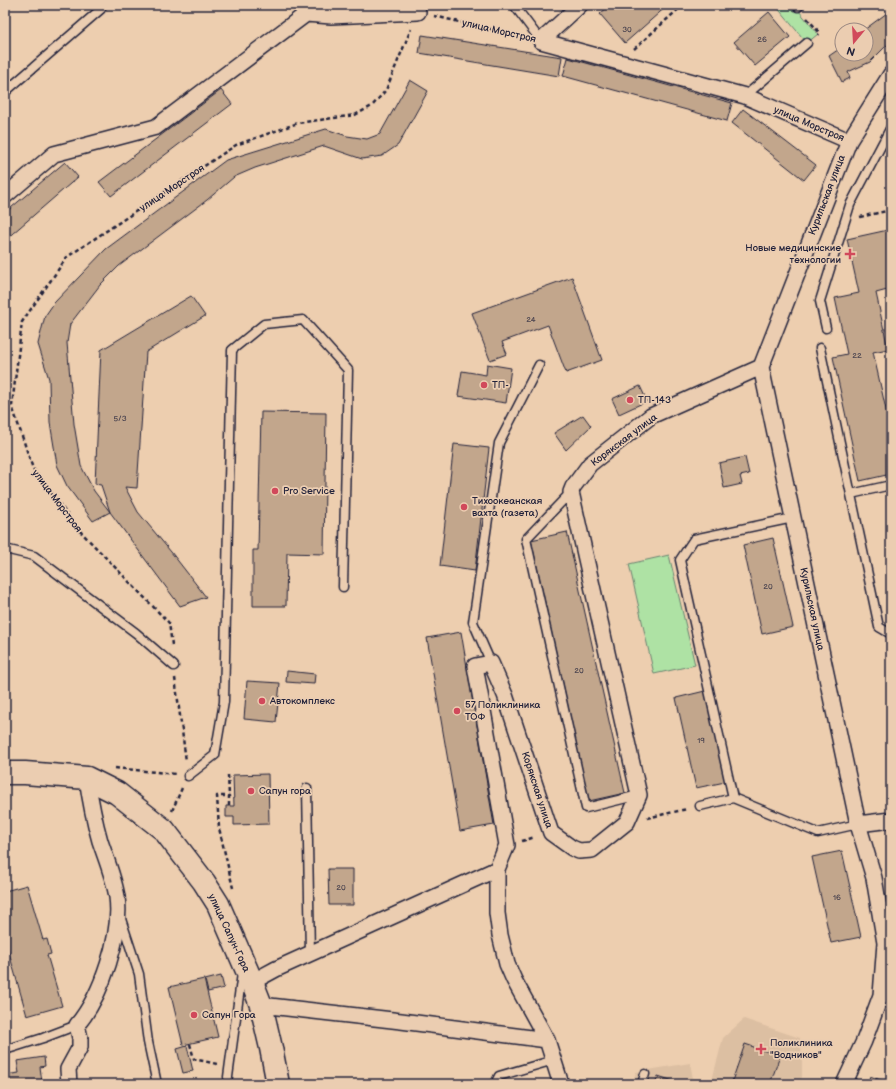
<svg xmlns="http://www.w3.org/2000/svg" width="896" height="1089" viewBox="0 0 896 1089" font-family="'Balsamiq Sans',sans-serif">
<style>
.built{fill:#dcbfa2}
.green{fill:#aee2a4;stroke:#688270}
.building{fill:#c2a68c;stroke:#22223b}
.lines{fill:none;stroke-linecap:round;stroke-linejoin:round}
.lane-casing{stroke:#22223b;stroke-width:11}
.street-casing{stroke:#22223b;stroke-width:18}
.secondary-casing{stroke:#22223b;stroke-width:25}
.path{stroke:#22223b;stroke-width:2.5;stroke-dasharray:4 3;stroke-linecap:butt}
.lane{stroke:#ebcdb1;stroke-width:8}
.street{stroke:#ebcdb1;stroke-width:15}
.secondary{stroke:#ebcdb1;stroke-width:22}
.poi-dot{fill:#d1495b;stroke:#ebcdb1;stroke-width:1.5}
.labels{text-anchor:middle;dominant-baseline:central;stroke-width:3.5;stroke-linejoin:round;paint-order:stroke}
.number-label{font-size:8px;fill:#4a434f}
.street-label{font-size:10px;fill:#22223b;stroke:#ebcdb1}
.poi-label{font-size:10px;fill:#22223b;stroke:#ebcdb1;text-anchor:start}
</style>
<rect width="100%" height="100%" fill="#edceaf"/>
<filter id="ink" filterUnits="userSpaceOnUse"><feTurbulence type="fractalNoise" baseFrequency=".025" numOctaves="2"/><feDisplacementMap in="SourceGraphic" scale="8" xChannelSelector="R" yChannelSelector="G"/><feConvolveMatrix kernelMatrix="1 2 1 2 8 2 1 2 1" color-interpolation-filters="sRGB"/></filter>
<g filter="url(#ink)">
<path class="built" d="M744 1019 800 1038 802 1059V1077L798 1084H711L723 1038Z
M690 1063 694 1084H632L636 1072Z"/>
<path class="green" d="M775 5H794L818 34 807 43Z
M669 555 695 665 654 674 629 564Z"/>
<path class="building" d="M610 5H668L625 43 600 14Z
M891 10V41L870 62 848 72 850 78 842 82 829 56 842 47V54H866V30H864Z
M769 12 790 37 755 66 734 42Z
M422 35 562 57 559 76 419 53Z
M568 58 732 103 727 121 563 76Z
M410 80 428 91 398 145 382 156 362 159 324 146 255 168 234 177 207 200 119 266 100 285 70 324 67 343 74 424 81 466 94 491 110 512 93 521 67 486 57 465 50 422 49 379 38 344 45 316 54 303 106 249 226 160 326 129 347 136 367 139 380 134Z
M221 90 232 104 111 196 99 182Z
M743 109 816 165 804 180 732 123Z
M65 162 78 177 5 240V213Z
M888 230 891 245V289L876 293 888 349 873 352 891 432V474L860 481 833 357 847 354 835 298 859 293 847 239Z
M572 277 602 360 566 373 548 325 502 342 507 354 490 360 472 313Z
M191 296 205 316 146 352 137 488 125 487 138 512 171 552 206 597 180 606 110 512 101 485 95 484 101 350Z
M487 364 511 368 506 403 458 396 462 371 486 375Z
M640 386 647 401 619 414 612 399Z
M261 412 326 413 324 554 287 553 286 606H253V550H258Z
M583 415 591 426 566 450 554 433Z
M454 444 489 448 475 571 440 566Z
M745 457 749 474 740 476 742 484 724 488 719 463Z
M567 532 625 793 589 801 531 540Z
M773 538 793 627 762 634 743 545Z
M461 632 494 825 460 831 427 638Z
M287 671 315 674 314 684 286 682Z
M247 681 280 683 276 722 244 719Z
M705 691 725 782 696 788 676 698Z
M268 774 269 824 234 825V817H226V806H234L233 775Z
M842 851 861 937 831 943 812 857Z
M328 869H353V905H329Z
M27 885 43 940 47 939 51 954 47 955 62 1006 27 1016 5 939V891Z
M221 976 224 988 208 992 205 980Z
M204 979 218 1037 183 1045 169 987Z
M745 1044 780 1056 770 1084H731Z
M891 1045V1056H888Z
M187 1046 193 1071 183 1073 177 1049Z
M44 1057 45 1066 40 1067 42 1082 29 1084H5V1075L19 1073 17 1061Z
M658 1076 683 1084H655Z
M870 1076 891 1084H867Z"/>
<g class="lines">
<defs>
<path id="lane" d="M514 5 541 41
M798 7 800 5
M5 92 101 9 98 5
M745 96 807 43
M826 328 820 301 850 205 891 127
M820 348 879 627 891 634
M571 492 526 539 586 808 639 795
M851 494 891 485
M5 549 34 556 136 633 174 666
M491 663 473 622 499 443 539 365
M188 776 215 755 224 702 232 350 264 324 303 320 348 370 343 587
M307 788 310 954
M733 798 680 560 694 539 793 518
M700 806 733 798 818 833 858 824
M121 919 139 974 148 1042 157 1084
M5 1050 43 1038 77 1025
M228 1077 242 973
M495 1084 499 1076 554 1060
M642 1084 645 1074"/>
<path id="street" d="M541 41 745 96 849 141
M541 41 580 5
M5 196 54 154 156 127 306 14 331 16 418 12
M858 824 891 820
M252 982 276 969 497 869
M261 1005 401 1021 547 1040
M69 1084 68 1069 80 1047V1038L77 1025C102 995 122 935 117 897 114 878 106 859 100 841 94 820 90 799 87 778
M561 1084 547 1040 514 980 507 964 500 935 497 913V869L507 845 475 666 491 663 505 695 551 833 572 848 579 851 592 850 627 822 639 795 571 492 573 487 590 464 651 416 761 367
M844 1084 864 1041 881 995 885 943 874 878 858 824 761 367 849 141 891 74"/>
<path id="secondary" d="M5 773H25L87 778 117 793 164 830 204 882 218 904 252 982 261 1005 271 1048 278 1084"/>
</defs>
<use href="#lane" class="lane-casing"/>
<use href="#street" class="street-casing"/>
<use href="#secondary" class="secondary-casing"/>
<path class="path" d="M434 16 520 36
M807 18 820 33 818 35
M634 49 683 5
M860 217 891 210
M172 645 169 623 78 529 33 469 12 406 22 322 67 257 236 145 298 123 355 115 372 106 386 90 411 29
M175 678 186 761
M115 768 176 774
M228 775 229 796
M229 806V796H217L219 828 233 888
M172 811 182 788
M647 818 687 809
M522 841 535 837
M190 1044 194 1059 217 1064"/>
<use href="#lane" class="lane"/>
<use href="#street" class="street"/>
<use href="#secondary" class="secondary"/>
</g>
</g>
<g class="poi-dot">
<path d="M848 248h4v4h4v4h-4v4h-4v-4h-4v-4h4z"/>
<circle cx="484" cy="385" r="4"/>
<circle cx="630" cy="400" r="4"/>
<circle cx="275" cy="491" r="4"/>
<circle cx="464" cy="507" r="4"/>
<circle cx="262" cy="701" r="4"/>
<circle cx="457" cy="711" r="4"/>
<circle cx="251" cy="791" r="4"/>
<circle cx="194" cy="1015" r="4"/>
<path d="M759 1043h4v4h4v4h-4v4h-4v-4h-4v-4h4z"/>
</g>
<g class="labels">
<g class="number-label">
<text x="627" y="29">30</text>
<text x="762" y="39">26</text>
<text x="531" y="319">24</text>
<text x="857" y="355">22</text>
<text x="120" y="418">5/3</text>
<text x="768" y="586">20</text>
<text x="579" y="670">20</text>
<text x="701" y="740">19</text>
<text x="341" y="887">20</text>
<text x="837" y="897">16</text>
</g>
<g class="street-label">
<text transform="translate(499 31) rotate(13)">улица Морстроя</text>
<text transform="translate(809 124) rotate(23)">улица Морстроя</text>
<text transform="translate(172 188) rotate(-34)">улица Морстроя</text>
<text transform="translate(827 195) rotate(-69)">Курильская улица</text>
<text transform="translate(624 440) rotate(-37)">Корякская улица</text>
<text transform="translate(57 501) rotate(53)">улица Морстроя</text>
<text transform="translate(812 609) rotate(78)">Курильская улица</text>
<text transform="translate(537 790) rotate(72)">Корякская улица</text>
<text transform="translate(229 933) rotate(65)">улица Сапун-Гора</text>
</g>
<g class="poi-label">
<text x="841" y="248" text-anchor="end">Новые медицинские<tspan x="841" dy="12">технологии</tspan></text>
<text x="492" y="385">ТП-</text>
<text x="638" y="400">ТП-143</text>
<text x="283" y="491">Pro Service</text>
<text x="472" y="501">Тихоокеанская<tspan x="472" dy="12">вахта (газета)</tspan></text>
<text x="270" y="701">Автокомплекс</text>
<text x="465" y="705">57 Поликлиника<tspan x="465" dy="12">ТОФ</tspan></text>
<text x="259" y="791">Сапун гора</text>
<text x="202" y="1015">Сапун Гора</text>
<text x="770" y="1043">Поликлиника<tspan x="770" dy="12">"Водников"</tspan></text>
</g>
</g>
<rect width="896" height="1089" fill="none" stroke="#ebcdb1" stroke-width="20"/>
<rect x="10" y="10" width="876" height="1069" fill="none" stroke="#22223b" stroke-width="1.5" filter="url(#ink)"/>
<g transform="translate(854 42) rotate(198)"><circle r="19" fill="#ebcdb1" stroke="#9b8982"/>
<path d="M0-3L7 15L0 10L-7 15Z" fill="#d1495b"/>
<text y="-6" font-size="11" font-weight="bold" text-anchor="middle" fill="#22223b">N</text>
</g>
</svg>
